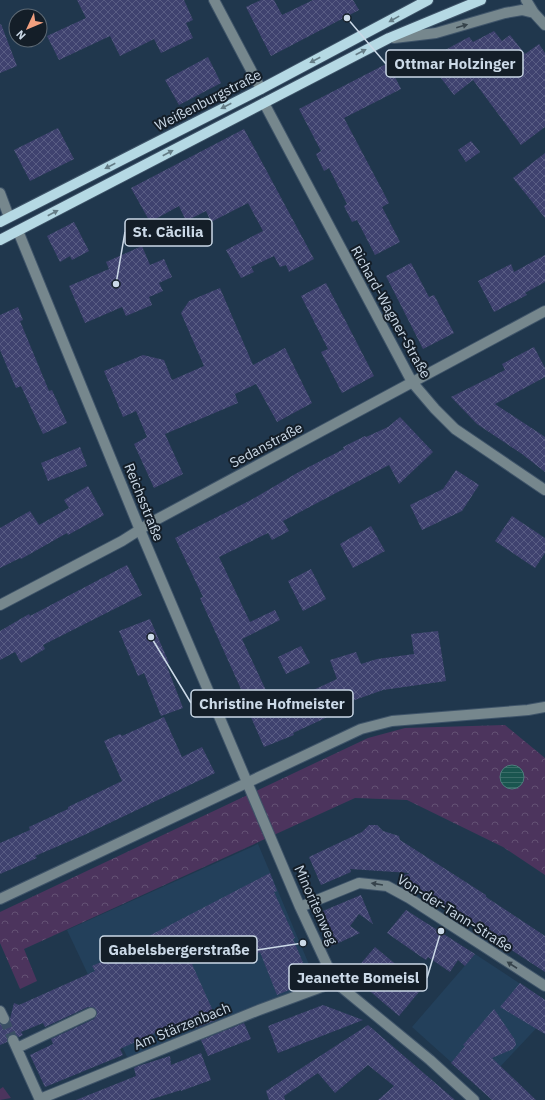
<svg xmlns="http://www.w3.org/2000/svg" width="545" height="1100" viewBox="0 0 545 1100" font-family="'IBM Plex Sans',sans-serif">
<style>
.built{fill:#23405b}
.park{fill:url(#park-crowns)}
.pitch{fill:#4c345d}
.water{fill:url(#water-rules);stroke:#4f7d7d}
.building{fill:url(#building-cross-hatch)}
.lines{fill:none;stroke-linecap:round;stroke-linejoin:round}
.minor-tunnel{stroke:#3a4f64;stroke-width:10;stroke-dasharray:10 5;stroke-linecap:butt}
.minor-casing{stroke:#3f5469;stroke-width:12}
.major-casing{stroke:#3f5469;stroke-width:12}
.minor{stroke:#76878d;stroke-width:10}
.major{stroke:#b5d9e4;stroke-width:10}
.oneway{fill:#647c86}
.oneway2{fill:#36434b}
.labels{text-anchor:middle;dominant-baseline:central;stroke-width:4;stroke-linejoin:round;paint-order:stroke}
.street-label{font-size:14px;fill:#cbd9e7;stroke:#141e28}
.leader{fill:none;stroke:#cbd9e7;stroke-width:1.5}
.callout-dot{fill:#cbd9e7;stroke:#141e28;stroke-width:1.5}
.callout{fill:#141e28;stroke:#cbd9e7;stroke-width:1.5}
.callout-label{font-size:15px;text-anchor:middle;font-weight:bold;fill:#cbd9e7}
</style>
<defs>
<pattern id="park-crowns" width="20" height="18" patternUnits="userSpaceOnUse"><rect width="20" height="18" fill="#4c345d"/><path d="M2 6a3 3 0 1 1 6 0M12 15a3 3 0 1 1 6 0" fill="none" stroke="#645174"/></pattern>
<pattern id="water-rules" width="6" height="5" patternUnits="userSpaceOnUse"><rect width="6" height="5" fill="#1a554f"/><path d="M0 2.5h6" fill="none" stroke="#3a6d68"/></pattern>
<pattern id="building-cross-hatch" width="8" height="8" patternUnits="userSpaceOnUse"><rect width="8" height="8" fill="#3f426f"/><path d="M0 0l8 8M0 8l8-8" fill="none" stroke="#595d84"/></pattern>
</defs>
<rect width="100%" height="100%" fill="#20374d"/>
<path class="built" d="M258 844 316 981 129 1061 67 930Z
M475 954 545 1000V1019L480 1088 412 1027Z"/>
<path class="park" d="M505 725 545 758V875L503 847 407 800 355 798 24 949 37 981 20 989 0 943V912L368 738 405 728Z"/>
<path class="pitch" d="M3 1087 11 1098 0 1100V1089Z"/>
<path class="water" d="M500 777a12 12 0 1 1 24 0a12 12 0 1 1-24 0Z"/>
<path class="building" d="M77 0H184L193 20 186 23 193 38 161 53 154 39 120 56 110 36 59 60 47 36 86 18Z
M261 0H274L282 15 313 0H353L359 10 271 56 246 7Z
M1 24 17 66 0 73V25Z
M494 31 502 41 510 35 525 54 539 44 545 53V127L521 145 473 80 454 95 427 60 469 37 473 42Z
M208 57 221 83 179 105 165 80Z
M388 63 401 89 344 118 389 203 382 207 400 242 375 255 357 220 352 222 344 206 347 204 329 168 324 171 316 154 321 151 299 109Z
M58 128 74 159 30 181 14 150Z
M244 129 314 259 289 272 286 265 280 267 274 256 251 267 254 272 241 278 226 250 263 231 248 203 211 222 206 211 186 221 179 206 150 222 131 188Z
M471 141 480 152 466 162 458 150Z
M545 153V218L513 178Z
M74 222 89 251 72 260 70 256 60 262 47 236Z
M142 246 150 265 164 259 172 277 159 283 163 291 149 297 152 305 126 316 122 307 85 323 69 286 109 269 106 262Z
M545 255V282L525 293 527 295 494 312 478 281 511 264 514 272Z
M411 263 429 297 434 295 454 333 423 349 386 276Z
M326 283 374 376 342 393 321 352 328 349 301 296Z
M220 288 253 365 285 348 312 403 277 422 256 384 235 394 238 403 165 434 183 474 154 488 134 444 147 437 136 411 123 417 104 371 143 355 164 360 172 380 204 366 181 313 189 301Z
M18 307 23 320 20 321 49 391 52 390 67 423 43 434 21 386 16 388 0 350V315Z
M534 347 545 368V377L495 404 545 437V472L522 454 477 424 451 397 505 370 502 364Z
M400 417 433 452 399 484 389 465 283 521 289 531 272 540 268 533 219 557 250 622 275 610 280 620 242 639 270 699 277 696 281 705 337 679 330 660 356 652 361 664 377 659 414 654 411 634 438 631 446 681 383 690 332 708 334 714 293 733 294 735 264 747 247 708 249 707 200 598 203 597 175 538 251 500 297 473 344 449 343 447 365 436 366 437 388 427Z
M80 447 87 466 48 481 41 463Z
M456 470 479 485 462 511 422 530 410 505 443 489Z
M88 486 104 515 68 535 67 533 21 559 20 558 0 568V528L30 511 39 525 69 508 64 500Z
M512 516 545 538V553L535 568 495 541Z
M371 526 385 551 353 568 340 544Z
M127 565 142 595 43 645 45 649 21 663 15 652 0 660V631L29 614 30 616Z
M311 569 326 599 303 611 288 581Z
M150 619 169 663 166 664 183 708 161 716 144 673 138 676 119 631Z
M301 646 310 663 286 674 278 657Z
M164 717 182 757 202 747 215 773 82 836 35 856 37 858 0 874V843L30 830 29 827 68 809V807L122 781 104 741 120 734 122 736Z
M369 825H377L383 831 399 836 400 840 486 895V897L545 936V972L400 877 410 873 350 869 351 872 321 885 309 857 362 832Z
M270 873 277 891 274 892 295 938 293 939 304 965 308 964 314 980 277 995 260 952 256 954 248 936 192 964 217 1020 196 1028V1027L188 1030 187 1027 173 1034 170 1026 120 1049 123 1055 45 1087 30 1055 53 1044 51 1039 94 1019 97 1014 95 1008 88 1007 45 1027 43 1023 21 1032 23 1035 19 1037 14 1034H11L8 1037 7 1042 0 1045V1024L4 1025 9 1023 14 1003 19 1005 95 971 92 966 147 942 145 938Z
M361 895 373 924 359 914 350 926 360 933 332 946 318 913Z
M406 910 467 949 475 954 465 966 458 960 450 972 428 957 426 960 420 956 387 933Z
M375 947 423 987 399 1016 351 975Z
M520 983 545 1000V1034L500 1007Z
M323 1005 363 1020 278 1053 268 1026Z
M494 1009 515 1040 516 1045 513 1049 492 1058 536 1100H492L451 1063 465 1046 463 1045Z
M244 1023 251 1039 208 1056 201 1040Z
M368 1025 455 1100H378L394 1086 368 1065 335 1093 318 1073 284 1096 285 1100H269L266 1091Z
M201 1053 211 1080 181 1091V1090L149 1100H76L136 1076 134 1068 138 1066 170 1056 171 1065Z"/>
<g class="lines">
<path class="minor-tunnel" d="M4 1019 13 1040"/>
<defs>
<path id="minor" d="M214 0 261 89
M526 0 534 13 545 25
M394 38 436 33 505 13 522 10 534 13
M264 103 412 382 435 409 455 429 545 490
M0 193 9 217
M18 231 140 530 300 907 335 982 430 1060 474 1100
M0 605 122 541 152 522 545 311
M0 899 361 729 392 721 528 710 545 707
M300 907 359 883 387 886 409 898 545 986
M0 1011 4 1019
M13 1040 40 1100
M17 1048 91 1013
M40 1099 259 1010 335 982"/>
<path id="major" d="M0 222 261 89 428 0
M0 240 389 38 481 0"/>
</defs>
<use href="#minor" class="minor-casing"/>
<use href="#major" class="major-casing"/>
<use href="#minor" class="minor"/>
<use href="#major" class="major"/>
</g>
<defs><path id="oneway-solid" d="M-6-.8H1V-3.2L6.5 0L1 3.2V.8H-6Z"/></defs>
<g class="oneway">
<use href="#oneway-solid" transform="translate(394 19) rotate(151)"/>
<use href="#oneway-solid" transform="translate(361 52) rotate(-27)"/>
<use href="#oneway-solid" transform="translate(315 60) rotate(152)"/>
<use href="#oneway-solid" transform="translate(226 106) rotate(153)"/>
<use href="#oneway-solid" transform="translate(168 153) rotate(-28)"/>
<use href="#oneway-solid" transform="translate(110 166) rotate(153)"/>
<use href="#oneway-solid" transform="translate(53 213) rotate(-28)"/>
</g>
<g class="oneway2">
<use href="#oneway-solid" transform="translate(462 26) rotate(-16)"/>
<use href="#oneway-solid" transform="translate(377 884) rotate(-171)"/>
<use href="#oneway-solid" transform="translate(512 965) rotate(-147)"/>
</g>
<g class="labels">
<g class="street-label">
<text transform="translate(208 100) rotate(-27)">Weißenburgstraße</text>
<text transform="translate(391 312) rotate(61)">Richard-Wagner-Straße</text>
<text transform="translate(266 445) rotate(-28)">Sedanstraße</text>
<text transform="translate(144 502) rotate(68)">Reichsstraße</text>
<text transform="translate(316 905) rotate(66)">Minoritenweg</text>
<text transform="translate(455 913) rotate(32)">Von-der-Tann-Straße</text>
<text transform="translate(182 1026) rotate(-22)">Am Stärzenbach</text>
</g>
</g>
<path class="leader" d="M347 18L386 64M116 284L125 232M151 637L191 703M303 943L257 950M441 931L427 978"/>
<g class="callout-dot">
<circle cx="347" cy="18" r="4"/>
<circle cx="116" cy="284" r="4"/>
<circle cx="151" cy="637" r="4"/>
<circle cx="303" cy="943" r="4"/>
<circle cx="441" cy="931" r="4"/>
</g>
<g class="callout">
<rect x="386" y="50" width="137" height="27" rx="4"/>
<rect x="125" y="219" width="87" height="27" rx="4"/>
<rect x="191" y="690" width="162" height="27" rx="4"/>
<rect x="100" y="936" width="157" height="27" rx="4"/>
<rect x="289" y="964" width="138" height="27" rx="4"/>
</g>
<g class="callout-label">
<text x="455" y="69">Ottmar Holzinger</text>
<text x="168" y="237">St. Cäcilia</text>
<text x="272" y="709">Christine Hofmeister</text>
<text x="179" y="955">Gabelsbergerstraße</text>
<text x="358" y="983">Jeanette Bomeisl</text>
</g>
<g transform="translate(28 28) rotate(226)"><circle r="19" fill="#141e28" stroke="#5d6974"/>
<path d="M0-3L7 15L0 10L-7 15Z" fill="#f2a07f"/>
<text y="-6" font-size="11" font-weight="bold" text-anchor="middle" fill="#cbd9e7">N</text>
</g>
</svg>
